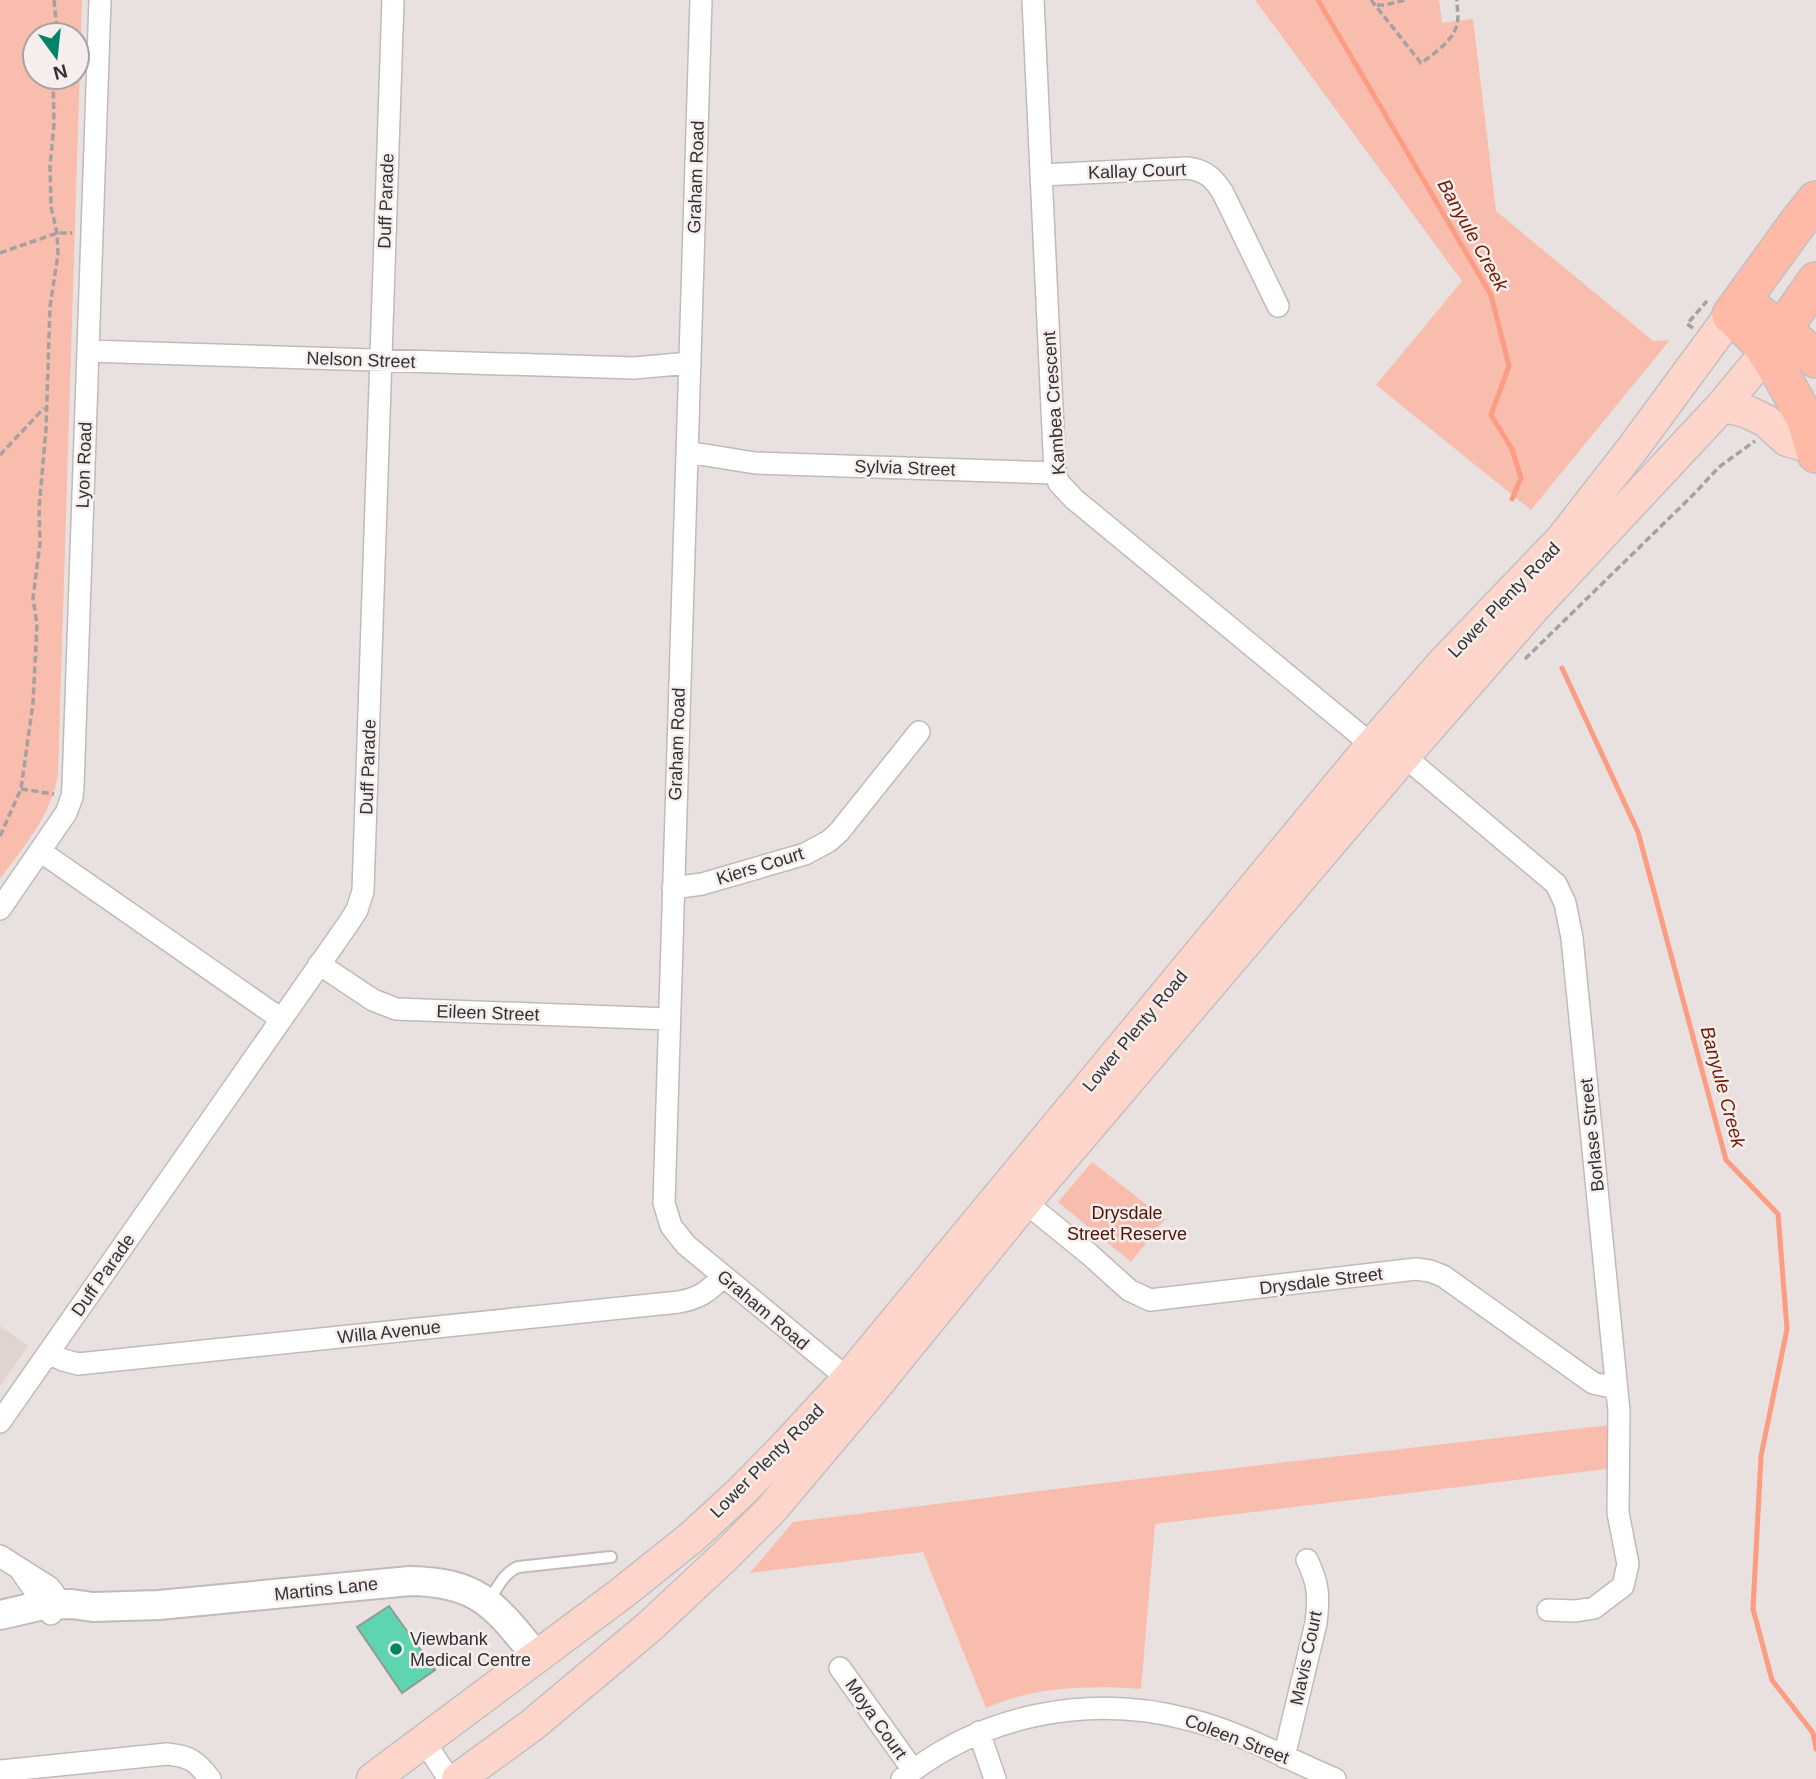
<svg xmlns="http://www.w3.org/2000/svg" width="1816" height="1779" viewBox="0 0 1816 1779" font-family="Helvetica,sans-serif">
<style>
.built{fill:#e1d3ce}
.green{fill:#f9bdad;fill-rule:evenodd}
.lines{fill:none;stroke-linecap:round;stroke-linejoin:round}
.stream{stroke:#fb9c83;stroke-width:5}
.building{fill:#5fd4b0;stroke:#939997;stroke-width:2}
.lane-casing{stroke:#c1bab9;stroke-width:14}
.street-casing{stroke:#c1bab9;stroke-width:24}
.secondary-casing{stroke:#c1bab9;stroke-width:32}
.primary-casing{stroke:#c2c1c1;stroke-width:35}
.highway-casing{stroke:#c2c1c1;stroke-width:40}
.path{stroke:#a6a09f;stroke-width:3.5;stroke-dasharray:7 3.5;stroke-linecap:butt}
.lane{stroke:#fff;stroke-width:10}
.street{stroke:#fff;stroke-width:21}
.secondary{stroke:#fff;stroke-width:28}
.primary{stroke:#fed5ca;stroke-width:32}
.highway{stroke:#feb9a7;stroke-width:37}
.poi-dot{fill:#008467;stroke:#f5eeed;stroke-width:2.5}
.labels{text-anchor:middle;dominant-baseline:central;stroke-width:5;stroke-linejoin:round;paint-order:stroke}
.street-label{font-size:18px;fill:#343131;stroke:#f5eeed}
.park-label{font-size:18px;fill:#4e1505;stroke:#f5eeed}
.poi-label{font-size:18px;fill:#343131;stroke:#f5eeed;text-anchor:start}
.water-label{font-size:19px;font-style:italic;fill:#6f1d04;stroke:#f5eeed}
</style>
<rect width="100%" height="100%" fill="#e8e1df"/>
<path class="built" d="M0 1326 28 1346 0 1386Z"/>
<path class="green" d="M0 0H82L58 772C53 814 24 846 0 879ZM35 35H77V77H35Z
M1255 0H1439L1442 23 1473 19 1496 211 1653 341 1670 340 1531 510 1376 385 1462 281Z
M1092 1162 1165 1219 1131 1262 1058 1202Z
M1610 1425 1607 1469 1155 1524 1141 1689C1090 1685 1032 1687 986 1708L923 1552 750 1573 793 1522 1096 1484Z"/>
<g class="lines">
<path class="stream" d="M1318 0 1491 295 1509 366 1491 415 1512 449 1521 478 1512 499
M1562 668 1638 832 1726 1160 1778 1214 1787 1329 1761 1456 1753 1609 1772 1680 1813 1733 1816 1749"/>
</g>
<path class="building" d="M389 1606 435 1670 402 1693 357 1627Z"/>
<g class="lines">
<defs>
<path id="lane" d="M488 1602C497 1589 503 1573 518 1567L611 1557"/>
<path id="street" d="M701 0 664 1203 671 1226 686 1245 858 1387
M1033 0 1055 473 1059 483 1074 499 1372 745
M1041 175 1187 168C1205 170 1214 178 1223 193L1278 306
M88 351 634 368 690 363
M687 452 755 463 1055 473
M1404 756 1556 884 1565 903 1572 938 1619 1411 1618 1513 1628 1564 1623 1586 1594 1608 1575 1611 1548 1610
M40 851 281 1019
M673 888 702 884 805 854 829 841 839 832 919 732
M0 909 66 813 72 797 73 787 100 0
M319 964 373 1000 396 1009 669 1019
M1025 1202 1089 1254 1129 1290 1150 1300 1416 1269 1430 1271 1443 1276 1593 1383 1616 1388
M49 1353 63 1360 78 1364 679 1302C700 1298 707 1292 723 1277
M0 1422 348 924 357 910 363 891 393 0
M0 1556 49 1587C59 1598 61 1603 51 1614L21 1571
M840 1668 913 1770
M979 1732 995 1779
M424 1741 449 1779
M1284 1757 1316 1623C1319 1597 1319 1584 1307 1560
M0 1771 167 1754C189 1756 197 1761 210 1779
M902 1779C981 1715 1088 1693 1187 1719 1238 1731 1287 1759 1335 1779"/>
<path id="secondary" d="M0 1615 43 1605 72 1604 93 1607 159 1605 410 1581C480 1582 495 1606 537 1657"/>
<path id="primary" d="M1722 406 1738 409 1750 413 1766 421 1787 440 1815 448
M373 1779 622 1593 692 1537 741 1492 784 1448 847 1380 1372 745 1444 662 1562 539 1633 448 1731 315
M458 1779 531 1726 649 1627 725 1556 771 1510 868 1395 1025 1202 1404 756 1537 604 1722 406 1766 353"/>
<path id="highway" d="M1816 200 1797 224 1731 315 1760 342 1783 378 1806 420 1816 454
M1745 303 1799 344 1816 359
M1767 352 1816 281"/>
</defs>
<use href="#lane" class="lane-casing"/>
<use href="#street" class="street-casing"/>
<use href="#secondary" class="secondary-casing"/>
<use href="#primary" class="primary-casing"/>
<use href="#highway" class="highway-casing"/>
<path class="path" d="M54 0 56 21 55 35
M1371 0 1421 63C1434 54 1454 40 1457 24 1459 17 1457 8 1457 0
M1377 5H1385L1405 0
M0 253 57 233H72
M1693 328 1687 324 1707 301
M0 455 44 408
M1525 659 1696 492 1719 467 1755 441
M21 789 54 794
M0 836 21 789 33 703 37 624 33 598 40 543 39 508 46 429 50 307 58 254 57 233 51 207 50 166 54 124 53 77"/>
<use href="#lane" class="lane"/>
<use href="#street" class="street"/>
<use href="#secondary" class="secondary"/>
<use href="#primary" class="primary"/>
<use href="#highway" class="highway"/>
</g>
<circle class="poi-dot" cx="396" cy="1649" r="7"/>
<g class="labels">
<g class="street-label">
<text transform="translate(1137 171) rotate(-2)">Kallay Court</text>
<text transform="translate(696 177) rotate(-88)">Graham Road</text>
<text transform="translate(386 201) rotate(-88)">Duff Parade</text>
<text transform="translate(361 360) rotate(2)">Nelson Street</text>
<text transform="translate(1054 403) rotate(-94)">Kambea Crescent</text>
<text transform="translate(84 465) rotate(-88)">Lyon Road</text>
<text transform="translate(905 468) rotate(2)">Sylvia Street</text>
<text transform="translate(1504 600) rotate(-46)">Lower Plenty Road</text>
<text transform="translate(677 744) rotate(-88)">Graham Road</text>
<text transform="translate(368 767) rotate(-88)">Duff Parade</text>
<text transform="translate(760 866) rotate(-17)">Kiers Court</text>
<text transform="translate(488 1013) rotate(2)">Eileen Street</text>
<text transform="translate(1135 1031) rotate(-50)">Lower Plenty Road</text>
<text transform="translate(1592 1135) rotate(-96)">Borlase Street</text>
<text transform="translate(103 1275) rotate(-55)">Duff Parade</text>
<text transform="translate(1321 1281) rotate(-7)">Drysdale Street</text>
<text transform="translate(763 1310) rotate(40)">Graham Road</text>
<text transform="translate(389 1332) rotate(-6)">Willa Avenue</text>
<text transform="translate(767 1461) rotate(-45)">Lower Plenty Road</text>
<text transform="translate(326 1589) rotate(-6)">Martins Lane</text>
<text transform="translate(1306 1658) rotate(-78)">Mavis Court</text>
<text transform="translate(876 1719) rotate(55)">Moya Court</text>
<text transform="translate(1237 1739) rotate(21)">Coleen Street</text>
</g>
<g class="park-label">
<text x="1127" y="1213">Drysdale<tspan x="1127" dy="21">Street Reserve</tspan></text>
</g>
<g class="poi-label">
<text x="410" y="1639">Viewbank<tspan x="410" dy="21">Medical Centre</tspan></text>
</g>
<g class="water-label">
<text transform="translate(1473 235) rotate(61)">Banyule Creek</text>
<text transform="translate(1723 1087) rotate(75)">Banyule Creek</text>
</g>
</g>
<g transform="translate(56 56) rotate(165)"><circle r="33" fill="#f5eeed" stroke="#a8a2a2" stroke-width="2"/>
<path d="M0-5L12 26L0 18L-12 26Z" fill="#008467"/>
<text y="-10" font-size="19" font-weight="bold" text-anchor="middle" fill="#343131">N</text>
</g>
</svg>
